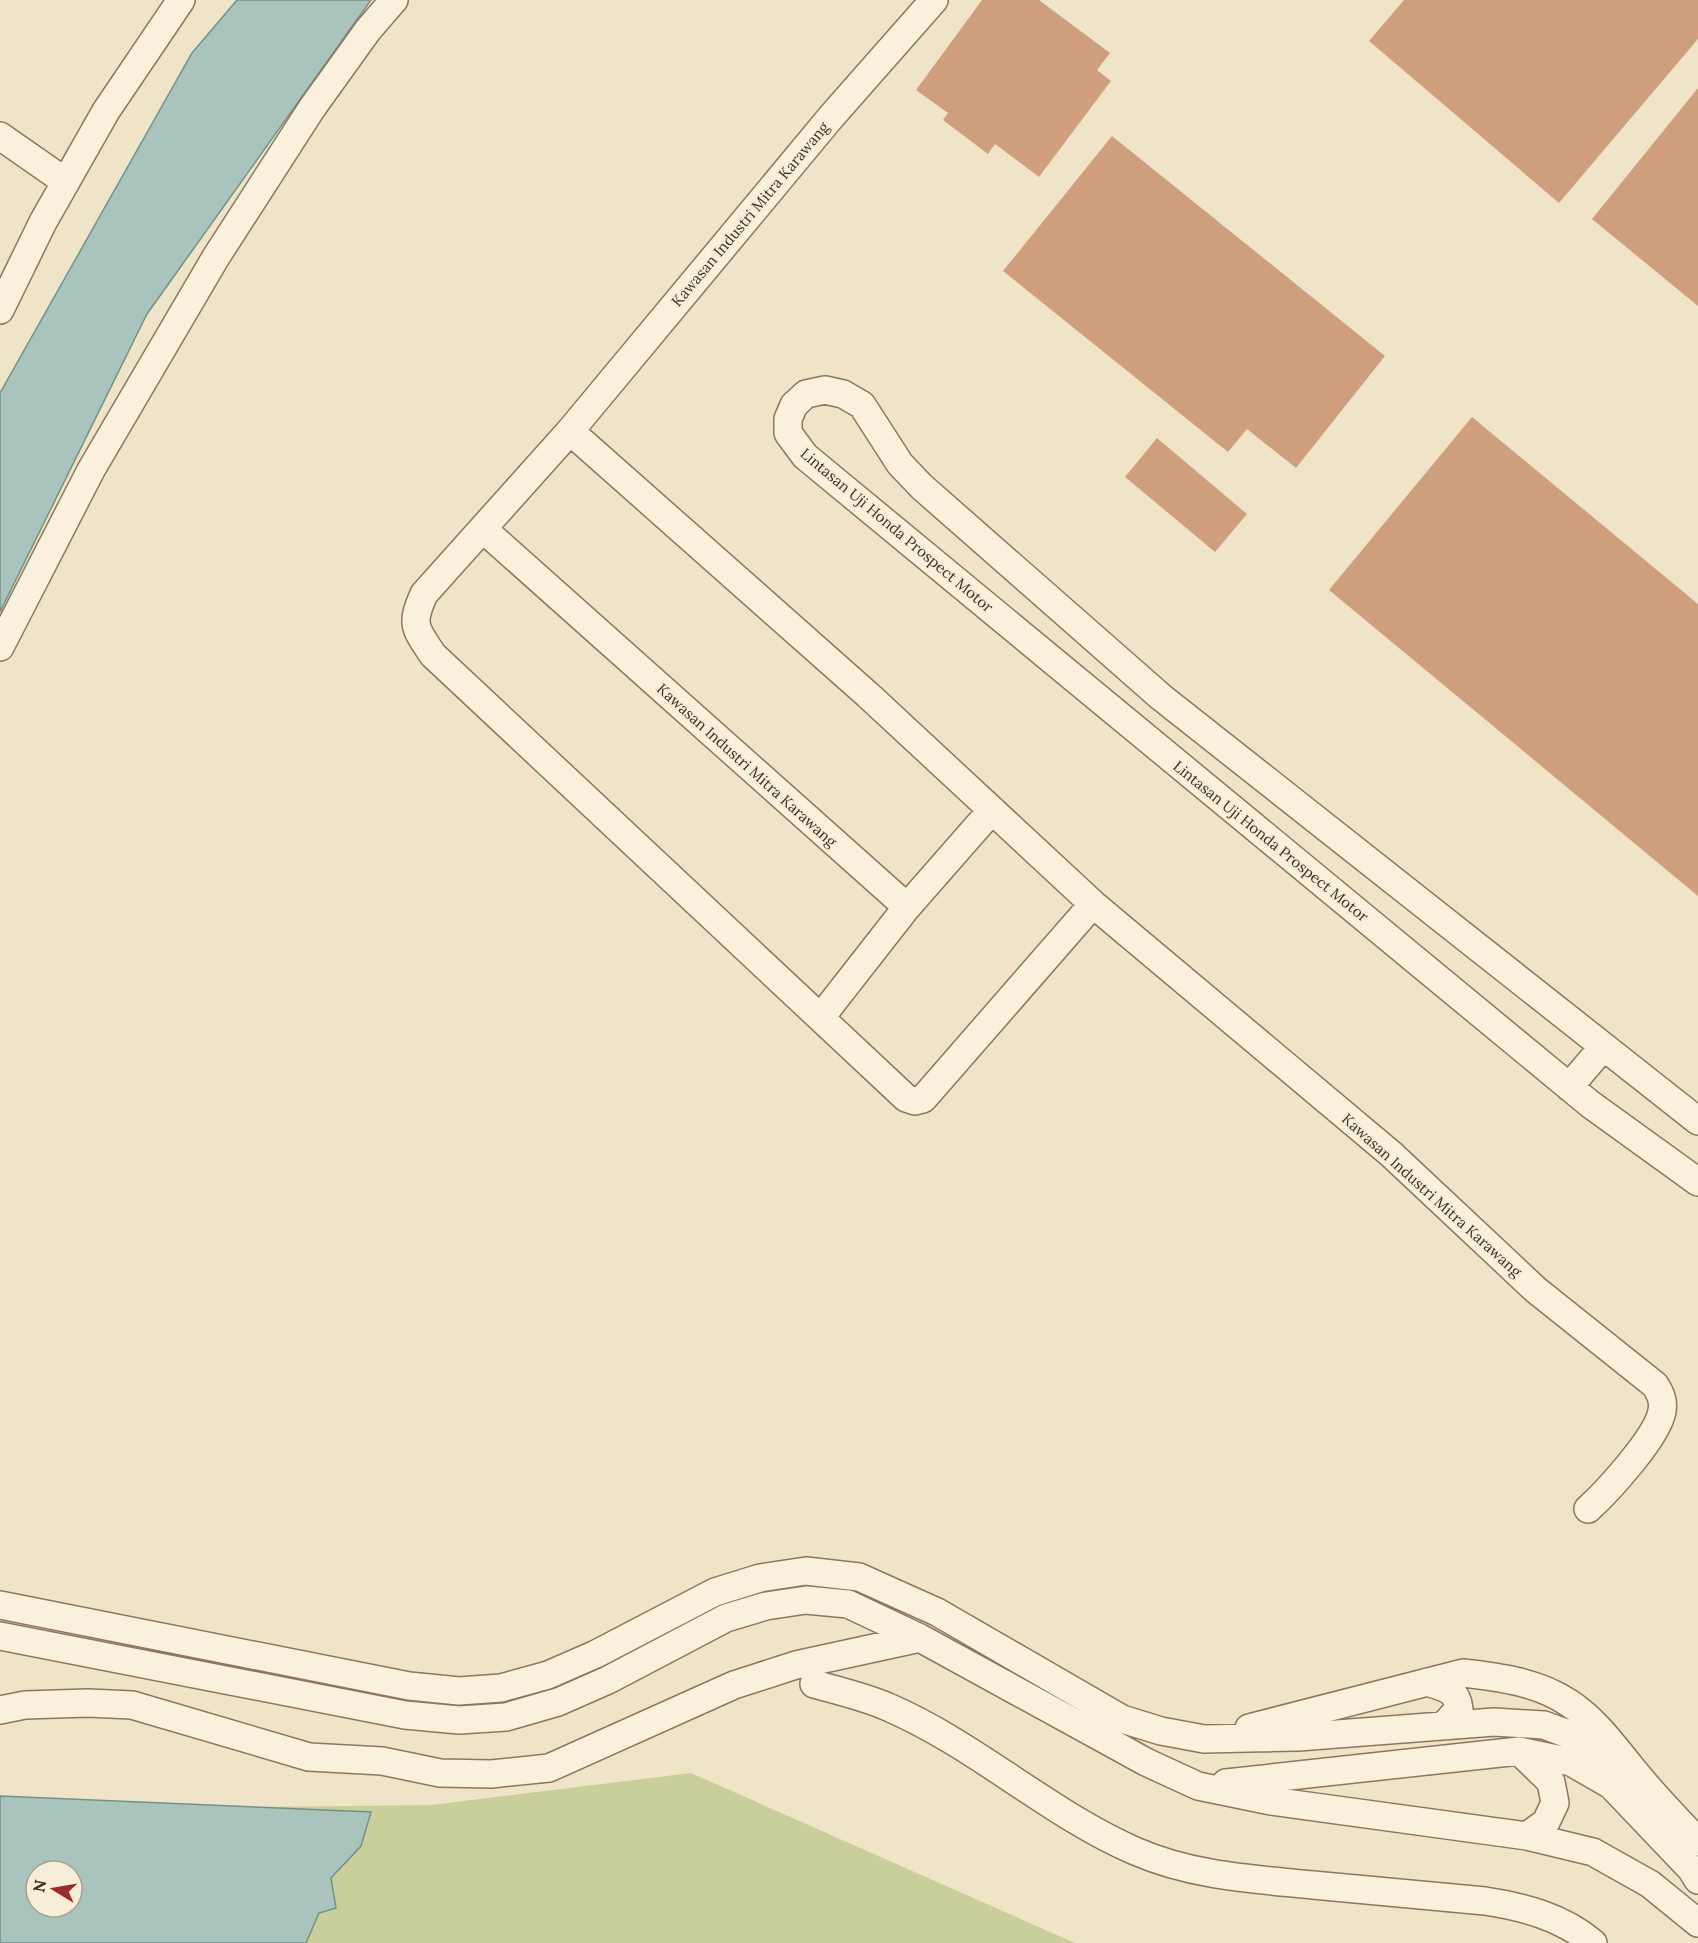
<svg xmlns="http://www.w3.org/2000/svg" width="1698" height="1943" viewBox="0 0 1698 1943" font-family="Lora,serif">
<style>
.green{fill:#c9cf9b;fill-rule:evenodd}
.water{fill:#a9c4bc;stroke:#6f938a;stroke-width:1.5;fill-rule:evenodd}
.building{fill:#cf9f7d}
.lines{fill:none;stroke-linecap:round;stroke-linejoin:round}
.minor-casing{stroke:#8d765c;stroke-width:30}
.minor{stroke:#faf1dc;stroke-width:27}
.labels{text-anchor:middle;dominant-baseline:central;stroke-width:5;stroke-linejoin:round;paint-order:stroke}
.street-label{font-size:15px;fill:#3d2e20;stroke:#f7eed8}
</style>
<rect width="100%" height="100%" fill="#f0e4c8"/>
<path class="green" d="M691 1773 1075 1943H0V1810L431 1805ZM36 1871H72V1907H36Z"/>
<path class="water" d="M237 0H371L147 314 0 612V393L192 53Z
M0 1796 371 1812 361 1846 331 1878 336 1908 319 1913 306 1943H0ZM36 1871H72V1907H36Z"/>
<path class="building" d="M982 0H1039L1110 53 1097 70 1111 81 1039 177 995 144 988 154 943 120 948 113 916 90Z
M1404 0H1698V39L1559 203 1369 41Z
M1698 88V306L1592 219Z
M1112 136 1385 356 1296 468 1247 429 1228 452 1003 271Z
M1472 417 1698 604V896L1329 590Z
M1157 438 1247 514 1215 552 1125 477Z"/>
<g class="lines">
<defs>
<path id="minor" d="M934 0 831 117 570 431 424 594C410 625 415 628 433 655L906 1098 915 1101 923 1099 1093 904
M0 136 66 182
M0 310 43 222 106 111 181 0
M570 431 868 695 1093 904 1391 1154 1536 1290 1655 1385C1660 1393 1664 1400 1662 1411 1658 1436 1608 1491 1588 1509
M483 529 907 907 821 1017
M0 647 91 470 216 257 312 108 368 30 394 0
M907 907 992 810
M1569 1087 1603 1047
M1698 1121 1161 697 922 487 900 464 862 405 843 394 825 390 806 394 794 405 788 419V433L805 456 1590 1104 1698 1182
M0 1605 409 1686 459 1691 501 1688 548 1675 596 1654 715 1592 760 1578 806 1571 859 1577 937 1612 1122 1719 1161 1731 1204 1739 1298 1737 1494 1722 1544 1725 1584 1740 1640 1779
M0 1636 405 1715 459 1720 506 1717 558 1702 608 1680 726 1618 766 1606 806 1600 848 1604 920 1638 1146 1762 1198 1786 1271 1801 1527 1836 1593 1852 1650 1884 1698 1923
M1427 1682C1445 1688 1457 1689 1459 1709L1443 1726
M814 1684C839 1691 865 1697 888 1707 976 1745 1048 1813 1135 1851 1192 1876 1253 1879 1313 1885 1370 1890 1428 1896 1485 1901 1524 1907 1562 1917 1593 1943
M0 1710 25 1705 88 1703 132 1705 309 1757 382 1761 440 1773 491 1774 549 1768 734 1685 796 1665 920 1638
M1249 1728 1463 1673C1499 1677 1538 1682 1569 1703 1598 1722 1617 1751 1639 1777 1657 1799 1678 1820 1698 1842
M1519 1751 1551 1782 1555 1803 1546 1822 1527 1836
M1226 1783 1519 1751 1571 1762 1611 1785 1691 1869 1698 1880"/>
</defs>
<use href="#minor" class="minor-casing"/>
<use href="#minor" class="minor"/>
</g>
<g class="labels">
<g class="street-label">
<text transform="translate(750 214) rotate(-50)">Kawasan Industri Mitra Karawang</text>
<text transform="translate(897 530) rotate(40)">Lintasan Uji Honda Prospect Motor</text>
<text transform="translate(747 765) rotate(42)">Kawasan Industri Mitra Karawang</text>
<text transform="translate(1271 841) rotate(39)">Lintasan Uji Honda Prospect Motor</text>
<text transform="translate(1432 1195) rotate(42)">Kawasan Industri Mitra Karawang</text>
</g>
</g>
<g transform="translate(54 1889) rotate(281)"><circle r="28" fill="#f7eed8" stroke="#ada18e" stroke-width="1.5"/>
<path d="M0-4.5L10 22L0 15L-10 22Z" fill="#9e2a2b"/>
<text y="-9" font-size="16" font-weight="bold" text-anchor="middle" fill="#3d2e20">N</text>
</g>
</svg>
